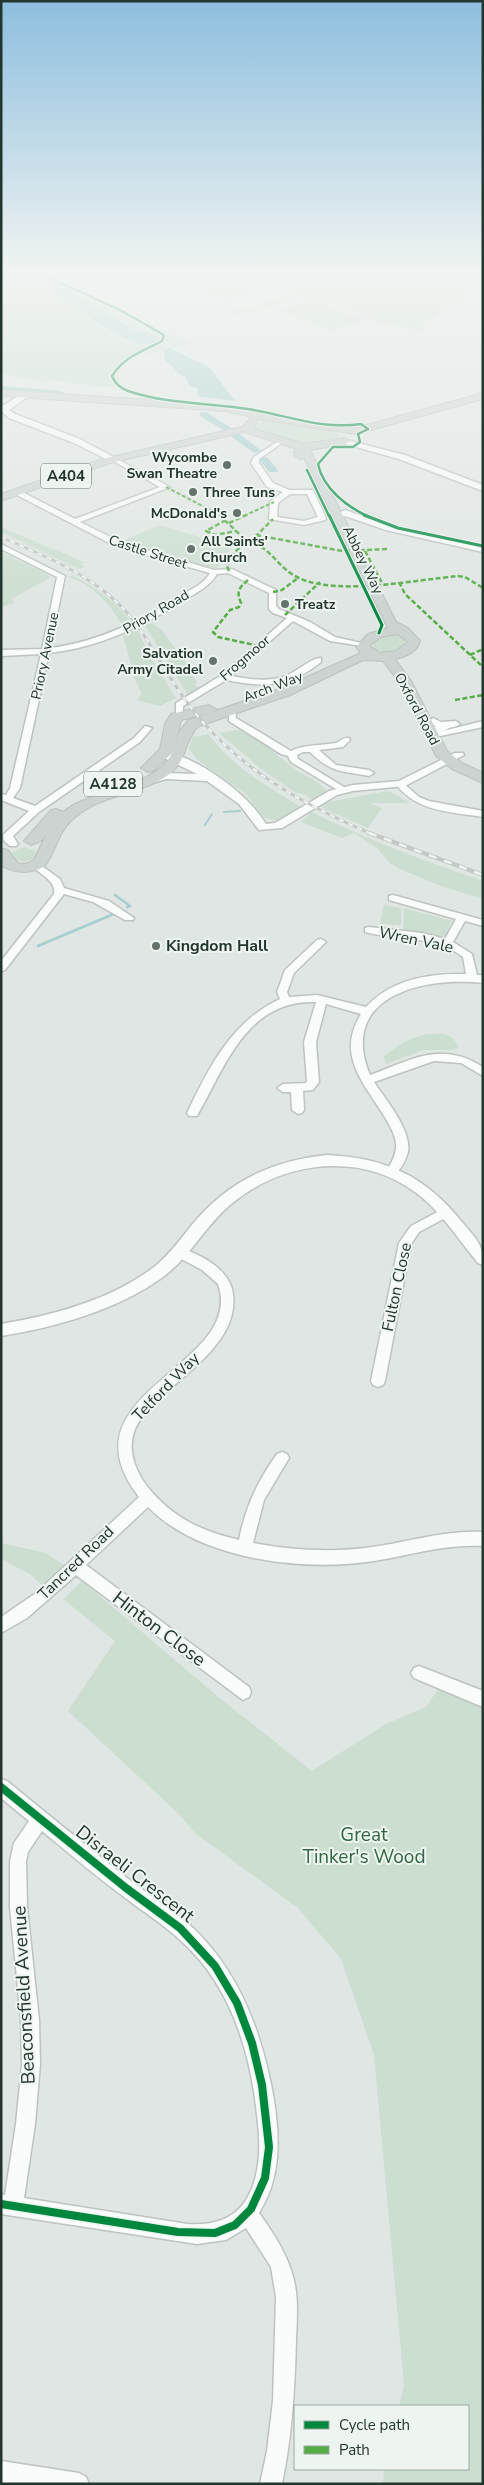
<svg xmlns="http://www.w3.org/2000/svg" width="484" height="2485" viewBox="0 0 484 2485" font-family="'Nunito Sans',sans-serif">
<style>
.green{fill:#cbdecf}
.water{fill:#a5cecf}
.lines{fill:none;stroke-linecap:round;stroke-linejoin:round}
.stream-far1{stroke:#a5cecf;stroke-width:2}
.stream{stroke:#a5cecf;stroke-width:2.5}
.river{fill:#a5cecf;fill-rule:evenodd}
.minor-casing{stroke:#bdc3c0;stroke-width:3}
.tertiary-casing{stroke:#bdc3c0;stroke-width:3}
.primary-casing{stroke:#bbc3bf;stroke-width:2}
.minor{fill:#fafbfb;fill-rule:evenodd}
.tertiary{fill:#fafbfb;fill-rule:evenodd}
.primary{fill:#ccd3d0;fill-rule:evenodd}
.rail-far1-casing{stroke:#c6c8c7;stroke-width:3}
.rail-casing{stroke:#c6c8c7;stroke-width:4.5}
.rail-far1{stroke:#eef5f1;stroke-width:2;stroke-dasharray:5;stroke-linecap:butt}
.rail{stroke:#eef5f1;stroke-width:2.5;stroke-dasharray:8;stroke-linecap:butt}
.quiet-far1{stroke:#53ac44;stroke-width:2;stroke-dasharray:4 2;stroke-linecap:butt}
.quiet{stroke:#53ac44;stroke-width:2.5;stroke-dasharray:5 2.5;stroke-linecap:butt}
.cycleway-far2-casing{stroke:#eef5f1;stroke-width:4.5}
.cycleway-far1-casing{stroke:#eef5f1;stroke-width:5}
.cycleway-casing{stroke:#eef5f1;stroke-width:11}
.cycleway-far2{stroke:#00873e;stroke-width:2.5}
.cycleway-far1{stroke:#00873e;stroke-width:3}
.cycleway{stroke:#00873e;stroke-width:8}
.poi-dot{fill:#64746d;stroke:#eef5f1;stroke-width:2}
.labels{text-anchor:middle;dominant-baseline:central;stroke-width:4;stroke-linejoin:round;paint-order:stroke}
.far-poi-label{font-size:14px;font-weight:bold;fill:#22362e;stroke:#eef5f1;text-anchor:end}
.far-street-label{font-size:14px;fill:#22362e;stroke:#eef5f1}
.shield{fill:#eef5f1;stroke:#5f6f68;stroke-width:1}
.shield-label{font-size:15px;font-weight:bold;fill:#22362e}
.street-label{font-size:16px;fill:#22362e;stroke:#eef5f1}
.poi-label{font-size:16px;font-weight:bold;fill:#22362e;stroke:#eef5f1;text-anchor:start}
.near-street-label{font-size:19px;fill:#22362e;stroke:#eef5f1}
.near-park-label{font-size:19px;fill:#316740;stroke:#eef5f1}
</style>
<rect width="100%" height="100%" fill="#e0e6e3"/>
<path class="green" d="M1 271C12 271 20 276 30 281 43 287 56 293 68 301 90 315 129 352 157 342L152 334 133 329 66 289 28 271H77L83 276 75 287 189 344 132 357 118 372 119 381 125 387H101L53 380 43 382 1 373Z
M153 271H235C198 287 190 289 153 271Z
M242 271H258L282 279 230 299 197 288Z
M273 271H446L476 285 434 318 423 322V332L387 323 377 324 370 318 317 297 306 298 298 295 290 285 296 280Z
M290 296 297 300 238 315 230 312Z
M312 299 364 320 332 331 280 310Z
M267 420 329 430 339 434V437C319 450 272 440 253 428L255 423Z
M159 525 230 546 227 548 230 550 217 568H211L120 542Z
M1 527 84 562 81 564 85 567 78 569 1 532Z
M1 552 47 574 50 578 11 599 14 603 1 607Z
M73 575C96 588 117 602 132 624L124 628C111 606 94 584 68 577Z
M150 622 162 630 191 670 189 671 197 682 195 685 200 689 189 697 144 624Z
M137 629 154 663 176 698 160 706 137 700 142 693 135 680 123 635Z
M396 634 406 639 403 647 384 653 372 648 373 644 386 635Z
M240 730C260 736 276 755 292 767 303 775 318 780 327 791L317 797 328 802 388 791 411 803H369L382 808 368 828 327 810 306 795 296 793 261 769 219 733Z
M208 734C233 767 266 786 301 807L292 815 277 821 265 818 246 794 216 773 198 760 189 749 193 736 197 737Z
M312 812C367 840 425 861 483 881V899L438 885 398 868 390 863 377 848 354 833 342 838 301 822Z
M24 847 36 851 35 858 25 862 15 859 12 853Z
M384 905 401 908V925L380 924Z
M404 908 452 921 445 936 439 938 403 931Z
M427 1034C445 1034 450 1031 459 1048L453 1050H424L386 1064 384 1056C398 1045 410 1038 427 1034Z
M1 1543 46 1553 67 1567 44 1587 30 1574 1 1559Z
M82 1581 222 1700 312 1771 386 1724 426 1707 439 1688 483 1706V2484H383L384 2469H468V2406H399L404 2385 374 2055 341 1959 298 1908 195 1833 180 1815 68 1711 115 1641 63 1599Z"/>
<path class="water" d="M10 271H28L62 287 133 329 152 334 159 338 158 341C136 358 75 304 55 293 40 284 25 278 10 271Z
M170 348 209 367 235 401 200 397 196 392 199 391 196 387H191L185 376 181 375 165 360 164 350Z"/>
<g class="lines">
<path class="stream-far1" d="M224 812 240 811
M205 825 212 814"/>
<path class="stream" d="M115 895 130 906 127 907
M38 946 116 913"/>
<path class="river" d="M1 386 61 391 66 394 61 397 1 392Z
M200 412H206L233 429 225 431 200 416Z
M232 433H238L262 451 254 453 232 437Z
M261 457H267L278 470 277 472H269L259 459Z"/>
<defs>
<path id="minor" d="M280 440 283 442 282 443 259 459V463L273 483 289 490H313L326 518 325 520 304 525 269 519 270 502 283 492 267 487 251 463 254 457ZM290 494H307L318 517 304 521 277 517 278 503Z
M113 459H117L170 487 80 522 123 543 214 570 232 569 276 590V606L279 609 310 622 335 637 366 644 362 646 330 641 293 621 231 676C248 679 266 682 283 677 294 674 312 657 321 658V662C290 687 264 688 226 680L183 706V716L176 718V703L222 675 287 618 273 613 269 609V593L228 573 217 574C210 586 196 593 185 600 143 626 98 648 49 653L20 788 13 798 35 806 134 738 145 726 152 728 140 742 39 812 13 836 18 844 16 846H10L4 841 3 835 29 811 1 800V794L6 795 10 788 41 654 1 656V650L42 649 57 577 1 549V544L65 576 50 648C99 642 142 620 183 594 192 589 205 583 210 573L117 547 13 493 20 491 75 519 160 487 113 461Z
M229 709H235L236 718 291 751C304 744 320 746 335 743 341 742 342 737 349 738L350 740 343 747 319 750 336 765 369 770 374 773 369 776C342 771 331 773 310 752H303L297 755 298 759 349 790 344 793 341 792 291 762 288 756 281 754 229 721Z
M433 718 441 722 456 721 460 724C452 730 436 729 429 721Z
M483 721V727L431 738 427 735Z
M401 781 419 797 429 801 483 811V817C452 812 416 812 396 784Z
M36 862 60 879 64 888 109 901 134 918 133 920H125L93 902 64 894 5 970 1 971V961L54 894C57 881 39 874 31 865Z
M393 895 483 920V926L465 921 453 942 472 954 477 975H483V983C424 976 337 996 370 1075 411 1060 441 1040 483 1067V1076L461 1063 434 1061 374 1082C385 1099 412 1130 408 1152 406 1161 400 1169 395 1176H387L385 1173C390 1165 395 1158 396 1148 397 1138 391 1128 386 1119 365 1084 335 1056 361 1014L326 1004 316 1042 319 1082 313 1090 303 1091 304 1110 302 1113 298 1114 292 1110 291 1092H283L277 1088 283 1084 306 1083 307 1081 304 1042 316 1002C247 999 225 1067 197 1116H189L187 1113C209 1067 232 1021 280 999L277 992 285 970 317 940 321 939 326 942 294 973 287 992 289 997 317 995 366 1007C391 979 430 973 466 974L463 957C435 935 398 941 365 932V928L369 927 422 933 445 939 456 919 389 900V896Z
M445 1208 449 1210 451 1213 449 1216 419 1232 411 1244 385 1381 383 1385 378 1387 373 1385 371 1381 399 1243 411 1226Z
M178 1247C200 1254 230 1269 233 1294 239 1341 185 1373 157 1401 148 1410 138 1420 134 1432 127 1453 137 1475 151 1491 176 1520 203 1531 239 1540 245 1508 258 1480 277 1454L282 1452 287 1454 289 1458 264 1500 253 1543C292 1550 332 1553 372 1547 410 1542 444 1530 483 1532V1546C445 1544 411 1555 374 1561 303 1572 200 1560 148 1507L86 1565 249 1687 251 1692 249 1697 243 1700 76 1575 27 1618 1 1633V1617L36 1593 139 1497C57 1392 247 1367 218 1284L202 1270 174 1255 172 1252 174 1249Z
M419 1666 483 1691V1707L414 1678 411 1673 414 1668Z
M1 1779 7 1781C47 1814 87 1846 127 1878 149 1895 174 1910 194 1929 241 1974 263 2036 274 2100 280 2140 281 2178 259 2213 272 2231 284 2249 291 2270 299 2292 297 2316 296 2339 295 2387 292 2436 282 2484H260L267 2451 273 2401 276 2297 271 2267 246 2228 226 2240 197 2244 1 2214V2194L5 2195 16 2124 22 2064 21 2020 10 1907V1861L14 1843 29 1821 1 1798ZM42 1831C70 1854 98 1878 128 1900 145 1913 163 1924 179 1939 224 1978 245 2035 254 2092 258 2121 263 2151 255 2179 245 2215 222 2226 187 2224L24 2198 35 2124 40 2064 39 2020 27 1907 26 1861 28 1852Z
M1 2461 79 2473 86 2477 89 2484 1 2483Z"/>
<path id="tertiary" d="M20 395 27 397 9 410 15 414 80 439 119 460 112 462 74 443 9 418 1 411V407Z
M342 439 405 455 483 485V491L399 459 342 443Z
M345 510 391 526 483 546V552L386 530 345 516 336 519 332 516Z
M447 722 452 725C448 731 440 731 435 737H427L426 735 431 728Z
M164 751C201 760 246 792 266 824L275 823 329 791 353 785 399 781 455 753H463L464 755 405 786 353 791 337 795 282 828 259 830 239 804 207 781 166 779 146 785 142 784V780L165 773 197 774 160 756V752Z
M327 1155C387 1158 425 1176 462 1222 476 1239 483 1243 483 1265L478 1263C458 1239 441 1211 415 1192 359 1151 282 1161 230 1205 205 1226 190 1257 163 1277 117 1310 57 1327 1 1336V1324C54 1315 111 1300 154 1267 171 1254 183 1235 197 1219 232 1179 276 1160 327 1155Z"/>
<path id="primary" d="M1 390 225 405 272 416 356 428 483 393V399L356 434 257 419 254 429 304 444 345 438 350 441 345 444 310 450 396 622 408 628 420 641C417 652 405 657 395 659L411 681 447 751 462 763 483 773V783L452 769 436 756 399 682 383 661 363 660 290 695 199 726C185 738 187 759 172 772 143 796 99 793 72 820 58 832 56 851 45 866 32 874 16 874 2 866L3 849 8 850C15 861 19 869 34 860L46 835 41 841 31 845 24 841 51 810 56 809 63 812C92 788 156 788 172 753L153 771 148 772 141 768 160 749 165 724 171 714 209 705 216 709 214 712 181 720 175 746 179 732 189 720 280 689 361 653 356 647 368 634 388 628 304 458 300 459 295 456 294 452 297 449 245 432 110 463 1 501V494L103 459 242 427 252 417 225 411 1 396ZM398 634 408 642 396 651 380 653 369 646 381 637Z"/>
</defs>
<use href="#minor" class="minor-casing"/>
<use href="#tertiary" class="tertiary-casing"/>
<use href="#primary" class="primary-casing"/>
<use href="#minor" class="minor"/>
<use href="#tertiary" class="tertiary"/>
<use href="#primary" class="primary"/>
<defs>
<path id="rail-far1" d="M1 537C39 554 79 569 111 597 143 624 159 664 184 698 230 764 299 803 372 834"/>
<path id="rail" d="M369 833 483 875"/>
</defs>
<use href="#rail-far1" class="rail-far1-casing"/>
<use href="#rail" class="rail-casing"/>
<use href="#rail-far1" class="rail-far1"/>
<use href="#rail" class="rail"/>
<path class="quiet-far1" d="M166 487 222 516
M244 516 274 502"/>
<path class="quiet" d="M219 515 247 541
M226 520 206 531 215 535 236 531
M229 523 246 515
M256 535 342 551 389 549
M255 537 273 519
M247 541C271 546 278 569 299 578 338 596 415 580 458 576L465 577 483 588
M365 551 382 583
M229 571 227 566 234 553 247 541
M248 580C239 588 236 591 241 603L239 607 230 610 213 632 218 637 259 646
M399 582 405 594 483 667
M273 592 282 590 298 578
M285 615 320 582
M470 655 483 649
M455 700 483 695"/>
<defs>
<path id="cycleway-far2" d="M34 271 120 310 164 335 162 341C142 352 125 356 112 376 115 384 120 388 128 391 166 404 209 403 248 409 286 415 322 430 361 424L368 429
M307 470 329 516
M367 516C346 506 323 488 318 464L333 447H353L360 442 358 434 368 429"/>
<path id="cycleway-far1" d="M329 515 382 625 379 633
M364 515 398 528 483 546"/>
<path id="cycleway" d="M1 1787 126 1888 180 1928 215 1966 237 2003 252 2043 262 2085 269 2147 265 2178 251 2209 235 2225 215 2233 178 2232 1 2204"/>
</defs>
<use href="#cycleway-far2" class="cycleway-far2-casing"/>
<use href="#cycleway-far1" class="cycleway-far1-casing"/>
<use href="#cycleway" class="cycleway-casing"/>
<use href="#cycleway-far2" class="cycleway-far2"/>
<use href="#cycleway-far1" class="cycleway-far1"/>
<use href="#cycleway" class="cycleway"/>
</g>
<linearGradient id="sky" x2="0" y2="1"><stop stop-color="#8dbede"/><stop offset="0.44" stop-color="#f1f4f2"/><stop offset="1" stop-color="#f1f4f2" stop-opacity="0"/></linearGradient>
<rect width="484" height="619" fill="url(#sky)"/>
<g class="poi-dot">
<circle cx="227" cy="465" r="5"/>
<circle cx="193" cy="492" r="5"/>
<circle cx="237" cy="513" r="5"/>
<circle cx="191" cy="549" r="5"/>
<circle cx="285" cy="604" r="5"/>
<circle cx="213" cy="661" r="5"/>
<circle cx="156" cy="946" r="5"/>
</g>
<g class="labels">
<g class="far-poi-label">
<text x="217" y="457">Wycombe<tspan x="217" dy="16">Swan Theatre</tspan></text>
<text x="203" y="492" text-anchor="start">Three Tuns</text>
<text x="227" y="513">McDonald's</text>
<text x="201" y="541" text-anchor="start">All Saints'<tspan x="201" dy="16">Church</tspan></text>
<text x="295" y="604" text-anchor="start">Treatz</text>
<text x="203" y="653">Salvation<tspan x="203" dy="16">Army Citadel</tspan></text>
</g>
<g class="far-street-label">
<text transform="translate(148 552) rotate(18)">Castle Street</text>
<text transform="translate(363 560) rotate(64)">Abbey Way</text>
<text transform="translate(156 612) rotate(-30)">Priory Road</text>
<text transform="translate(45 656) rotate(-78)">Priory Avenue</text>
<text transform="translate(245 658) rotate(-41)">Frogmoor</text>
<text transform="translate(273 687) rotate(-21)">Arch Way</text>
<text transform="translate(417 709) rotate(62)">Oxford Road</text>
</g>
<g class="shield">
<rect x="41" y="463.5" width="50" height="25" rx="4"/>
<rect x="84" y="771.5" width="58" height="25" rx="4"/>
</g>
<g class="shield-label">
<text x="66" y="476">A404</text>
<text x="113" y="784">A4128</text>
</g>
<g class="street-label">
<text transform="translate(416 940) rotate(12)">Wren Vale</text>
<text transform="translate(397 1287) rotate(-78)">Fulton Close</text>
<text transform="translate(166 1387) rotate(-46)">Telford Way</text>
<text transform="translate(76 1563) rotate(-44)">Tancred Road</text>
</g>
<g class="poi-label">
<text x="166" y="946">Kingdom Hall</text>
</g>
<g class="near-street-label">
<text transform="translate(159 1629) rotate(37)">Hinton Close</text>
<text transform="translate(135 1874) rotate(38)">Disraeli Crescent</text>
<text transform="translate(24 1995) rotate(-93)">Beaconsfield Avenue</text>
</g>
<g class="near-park-label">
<text x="364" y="1835">Great<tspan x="364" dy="22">Tinker's Wood</tspan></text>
</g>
</g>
<rect width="484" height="2485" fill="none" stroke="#22362e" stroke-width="5"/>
<rect x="294" y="2405" width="175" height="65" fill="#eef5f1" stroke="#9ca9a3"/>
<rect x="304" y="2421" width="25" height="8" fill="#00873e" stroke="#9ca9a3"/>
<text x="339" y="2430" font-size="15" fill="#22362e">Cycle path</text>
<rect x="304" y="2446" width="25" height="8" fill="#53ac44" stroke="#9ca9a3"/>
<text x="339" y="2455" font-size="15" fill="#22362e">Path</text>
</svg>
